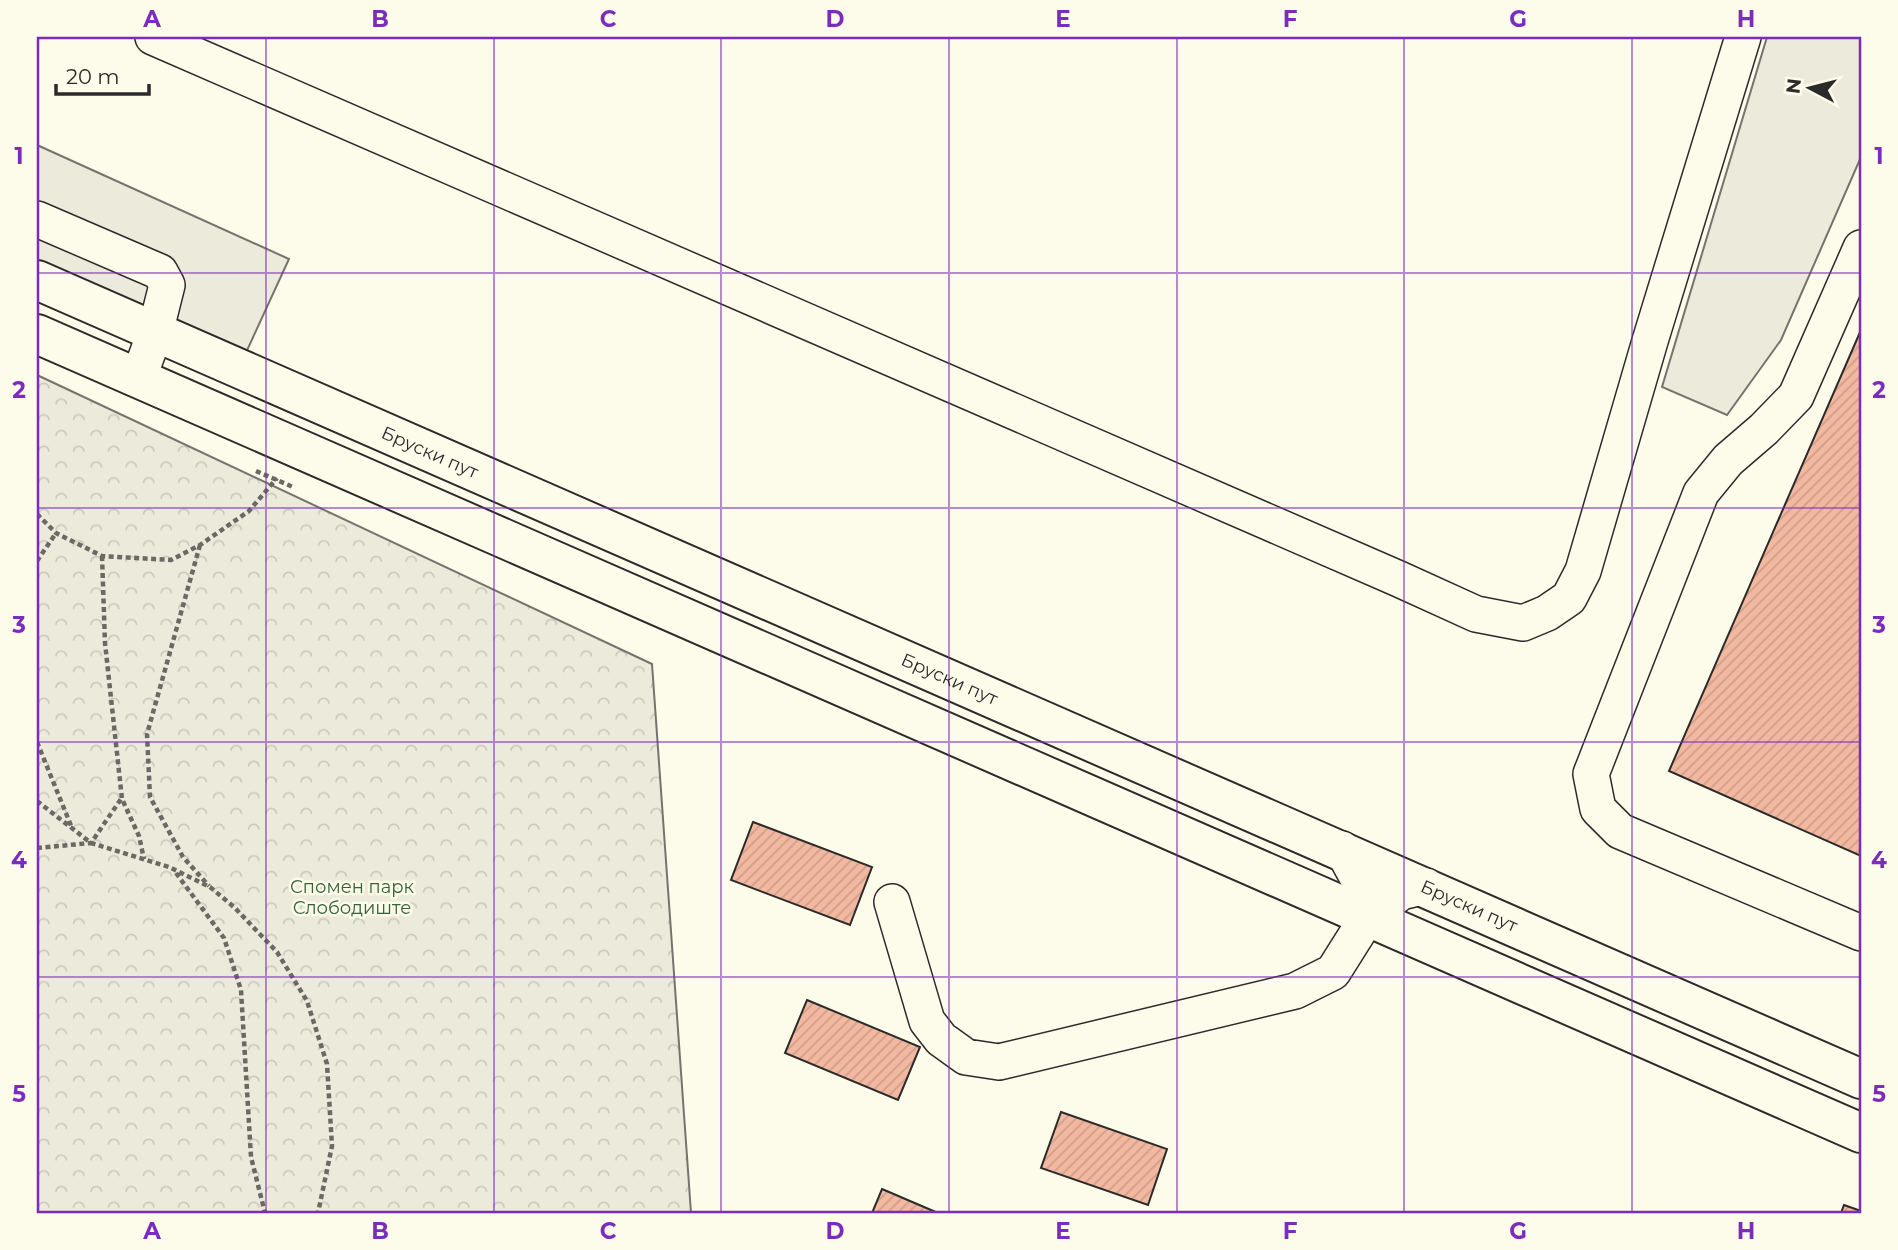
<svg xmlns="http://www.w3.org/2000/svg" width="1898" height="1250" viewBox="0 0 1898 1250" font-family="Montserrat,sans-serif">
<style>
.park{fill:url(#park-crowns);stroke:#74746e;stroke-width:2}
.parking{fill:#eceadb;stroke:#74746e;stroke-width:2}
.building{fill:url(#building-hatch);stroke:#2b2b2b;stroke-width:2}
.lines{fill:none;stroke-linecap:round;stroke-linejoin:round}
.minor-casing{stroke:#2b2b2b;stroke-width:38}
.major-casing{stroke:#2b2b2b;stroke-width:42}
.path{stroke:#6a6964;stroke-width:4.5;stroke-dasharray:5 3.5;stroke-linecap:butt}
.minor{stroke:#fdfbea;stroke-width:35}
.major{stroke:#fdfbea;stroke-width:38}
.grid{fill:none;stroke:#7b2cbf;stroke-width:2;stroke-opacity:0.55}
.labels{text-anchor:middle;dominant-baseline:central;stroke-width:5;stroke-linejoin:round;paint-order:stroke}
.street-label{font-size:18px;fill:#2b2b2b;stroke:#fdfbea}
.park-label{font-size:18px;fill:#34623c;stroke:#fdfbea}
.neatline{fill:none;stroke:#7b2cbf;stroke-width:2.5}
.grid-label{font-size:23px;text-anchor:middle;font-weight:bold;fill:#7b2cbf}
</style>
<defs>
<pattern id="park-crowns" width="20" height="18" patternUnits="userSpaceOnUse" patternTransform="scale(1.75)"><rect width="20" height="18" fill="#ecebdb"/><path d="M2 6a3 3 0 1 1 6 0M12 15a3 3 0 1 1 6 0" fill="none" stroke="#cbcabc"/></pattern>
<pattern id="building-hatch" width="6" height="6" patternUnits="userSpaceOnUse" patternTransform="scale(1.75)"><rect width="6" height="6" fill="#f2b8a0"/><path d="M-1 1l2-2M0 6l6-6M5 7l2-2" fill="none" stroke="#d09e8a"/></pattern>
</defs>
<rect width="100%" height="100%" fill="#fdfbea"/>
<path class="park" d="M37 375 652 664 691 1213H37Z"/>
<path class="parking" d="M1767 37H1861V157L1781 340 1727 415 1662 387Z
M37 145 289 259 238 370 37 280Z"/>
<path class="building" d="M1861 330V856L1669 771Z
M753 822 872 867 850 925 731 880Z
M807 1000 920 1047 898 1100 785 1053Z
M1061 1112 1167 1149 1148 1205 1041 1168Z
M882 1189 938 1213H872Z
M1844 1205 1861 1211V1213H1841Z"/>
<g class="lines">
<defs>
<path id="minor" d="M153 37 1399 579 1476 614 1523 623 1547 613 1569 598 1583 571 1650 341 1743 37
M37 219 160 272 167 285 155 333 138 379
M1861 248 1796 396 1764 429 1728 460 1701 493 1591 774 1598 809 1620 831 1861 933
M1342 849 1361 884 1367 918
M892 902 927 1021 941 1039 966 1057 999 1062 1295 991 1333 972 1367 918 1401 892 1426 886"/>
<g id="major">
<path id="s1" d="M37 280C644 548 1254 810 1861 1079"/>
<path d="M37 334 1861 1133"/>
</g>
</defs>
<use href="#minor" class="minor-casing"/>
<use href="#major" class="major-casing"/>
<path class="path" d="M256 471 293 487
M37 514 56 533 102 556 171 560 200 545 249 511 277 478
M200 545 147 734 150 797 183 857 209 886
M102 556 105 643 122 799 139 836 144 859
M37 561 56 533
M37 742 72 828
M37 801 91 843 169 867 210 887 234 907 277 952 307 1001 327 1064 332 1146 318 1213
M37 848 91 843 121 799
M176 873 224 938 241 990 251 1157 265 1213"/>
<use href="#minor" class="minor"/>
<use href="#major" class="major"/>
</g>
<path class="grid" d="M266 37V1213M494 37V1213M721 37V1213M949 37V1213M1177 37V1213M1404 37V1213M1632 37V1213M37 273H1861M37 508H1861M37 742H1861M37 977H1861"/>
<g class="labels">
<g class="street-label">
<text stroke="none"><textPath href="#s1" startOffset="429">Бруски пут</textPath></text>
<text stroke="none"><textPath href="#s1" startOffset="996">Бруски пут</textPath></text>
<text stroke="none"><textPath href="#s1" startOffset="1563">Бруски пут</textPath></text>
</g>
<g class="park-label">
<text x="352" y="887">Спомен парк<tspan x="352" dy="21">Слободиште</tspan></text>
</g>
</g>
<rect width="1898" height="1250" fill="none" stroke="#fdfbea" stroke-width="77"/>
<g transform="translate(1810 88) rotate(277)" stroke="#fdfbea" stroke-width="5" paint-order="stroke">
<path d="M0-5L12 26L0 18L-12 26Z" fill="#2b2b2b"/>
<text y="-10" font-size="19" font-weight="bold" text-anchor="middle" fill="#2b2b2b">N</text>
</g>
<path d="M56 84v10h93v-10" fill="none" stroke="#2b2b2b" stroke-width="3.5"/>
<text x="66" y="84" font-size="21" fill="#2b2b2b" stroke="#fdfbea" stroke-width="5" paint-order="stroke">20 m</text>
<rect x="38" y="38" width="1822" height="1174" class="neatline"/>
<g class="grid-label">
<text x="152" y="27">A</text>
<text x="380" y="27">B</text>
<text x="608" y="27">C</text>
<text x="835" y="27">D</text>
<text x="1063" y="27">E</text>
<text x="1290" y="27">F</text>
<text x="1518" y="27">G</text>
<text x="1746" y="27">H</text>
<text x="19" y="164">1</text>
<text x="1879" y="164">1</text>
<text x="19" y="398">2</text>
<text x="1879" y="398">2</text>
<text x="19" y="633">3</text>
<text x="1879" y="633">3</text>
<text x="19" y="868">4</text>
<text x="1879" y="868">4</text>
<text x="19" y="1102">5</text>
<text x="1879" y="1102">5</text>
<text x="152" y="1239">A</text>
<text x="380" y="1239">B</text>
<text x="608" y="1239">C</text>
<text x="835" y="1239">D</text>
<text x="1063" y="1239">E</text>
<text x="1290" y="1239">F</text>
<text x="1518" y="1239">G</text>
<text x="1746" y="1239">H</text>
</g>
</svg>
